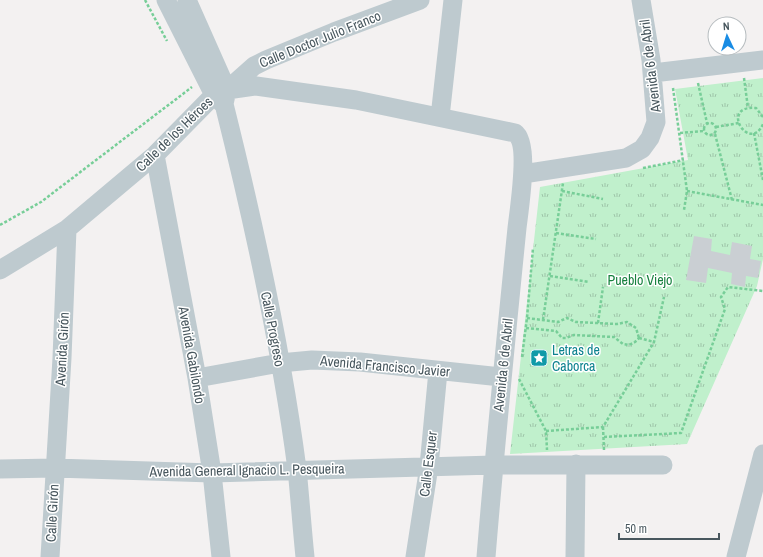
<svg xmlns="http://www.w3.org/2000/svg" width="763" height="557" viewBox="0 0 763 557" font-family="'Archivo Narrow',sans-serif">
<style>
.park{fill:url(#park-tufts)}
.building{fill:#cacfd3}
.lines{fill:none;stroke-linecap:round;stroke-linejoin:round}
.path{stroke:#77ce98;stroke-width:2.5;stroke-dasharray:3 2;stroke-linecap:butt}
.minor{stroke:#becacf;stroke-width:19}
.labels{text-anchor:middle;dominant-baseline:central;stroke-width:3;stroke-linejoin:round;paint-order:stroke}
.street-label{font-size:14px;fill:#48575e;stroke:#fff}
.park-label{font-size:14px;fill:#17813f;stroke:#fff}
.culture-label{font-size:14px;fill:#0d838f;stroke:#fff;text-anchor:start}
</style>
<defs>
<pattern id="park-tufts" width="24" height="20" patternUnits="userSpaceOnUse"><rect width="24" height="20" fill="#c0f0cc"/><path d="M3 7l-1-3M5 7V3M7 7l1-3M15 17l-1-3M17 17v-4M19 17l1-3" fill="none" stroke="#9ec5a9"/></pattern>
</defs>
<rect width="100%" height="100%" fill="#f3f1f1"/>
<path class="park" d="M763 78V259L757 286 687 444 510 454 540 187 688 160 675 89Z"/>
<path class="building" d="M694 236 712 239 711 251 730 255 732 242 752 246 750 259 761 261 758 278 746 276 745 287 731 284 732 273 708 268 706 283 686 280Z"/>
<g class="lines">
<path class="path" d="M145 0 167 41
M744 78 748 108
M698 83 707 123
M673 88 687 191 684 210
M763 117 756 108C718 105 750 154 763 124
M704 129a6 6 0 1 1 12 0a6 6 0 1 1-12 0Z
M716 127 739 123
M680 133 704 131
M754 133 763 180
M715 134 732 200
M643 168 684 160
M562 191 603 199
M687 191 763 205
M0 225 41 202 192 87
M556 233 596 239
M550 276 589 282
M527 318 558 322 567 318 576 322 617 324 627 322 636 328 639 338
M543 320 563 183
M598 323 603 287
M526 328 556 331 562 338H566L574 335 614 337 623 344 629 345 635 342 639 338
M639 338 654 342
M522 357 527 318 533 248
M519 379 546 431 547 450
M603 427 604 450
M546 431 603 427 654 342 664 297
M604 437 681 433 725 309 721 297 728 287 763 291"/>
<path class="minor" d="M166 0 214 95 222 103
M187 0 227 90
M653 73 763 60
M227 90 224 104C254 224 281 346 297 469 300 498 302 528 305 557
M227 90 254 66 266 60 334 32 420 0
M440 117 453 0
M155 155 197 378 212 473 221 557
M523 174 626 158 642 149 650 138 656 122 651 60 641 0
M0 270 67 229 155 155 214 95 227 90 256 86 356 100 515 133C530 143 519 210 517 228 506 337 495 447 486 557
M197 378 280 363 312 360 360 362 501 377
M0 469 55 468 212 473 494 465H663
M50 557 62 358 67 229
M415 557 429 466 438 371
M575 557 576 464
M736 557 763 454"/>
</g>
<defs>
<symbol id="sight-square" viewBox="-11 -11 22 22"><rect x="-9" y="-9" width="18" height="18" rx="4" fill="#0f9aa8" stroke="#fff"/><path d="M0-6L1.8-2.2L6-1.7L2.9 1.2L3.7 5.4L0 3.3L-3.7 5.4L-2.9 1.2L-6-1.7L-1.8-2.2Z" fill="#fff"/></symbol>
</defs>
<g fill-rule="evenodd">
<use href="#sight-square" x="529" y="348" width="20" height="20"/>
</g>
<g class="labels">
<g class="street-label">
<text transform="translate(320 39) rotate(-22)">Calle Doctor Julio Franco</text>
<text transform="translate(650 66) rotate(-97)">Avenida 6 de Abril</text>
<text transform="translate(174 134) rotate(-44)">Calle de los Héroes</text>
<text transform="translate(273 329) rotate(79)">Calle Progreso</text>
<text transform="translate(62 349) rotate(-87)">Avenida Girón</text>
<text transform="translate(192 355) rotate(80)">Avenida Gabilondo</text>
<text transform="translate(503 365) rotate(-84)">Avenida 6 de Abril</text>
<text transform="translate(385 366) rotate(5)">Avenida Francisco Javier</text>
<text transform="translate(428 464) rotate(-83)">Calle Esquer</text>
<text transform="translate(247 470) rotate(-1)">Avenida General Ignacio L. Pesqueira</text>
<text transform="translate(52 513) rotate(-87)">Calle Girón</text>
</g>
<g class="park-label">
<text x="640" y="280">Pueblo Viejo</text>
</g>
<g class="culture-label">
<text x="552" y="350">Letras de<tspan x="552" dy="16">Caborca</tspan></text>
</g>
</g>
<g transform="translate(727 36) rotate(356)"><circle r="19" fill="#ffffff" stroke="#b6bcbf"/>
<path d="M0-3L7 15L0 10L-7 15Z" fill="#198ce4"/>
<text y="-6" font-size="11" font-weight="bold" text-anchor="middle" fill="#48575e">N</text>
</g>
<path d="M619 533v6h100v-6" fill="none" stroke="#48575e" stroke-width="2"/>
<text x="625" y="533" font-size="12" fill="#48575e" stroke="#ffffff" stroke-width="3" paint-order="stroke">50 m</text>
</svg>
